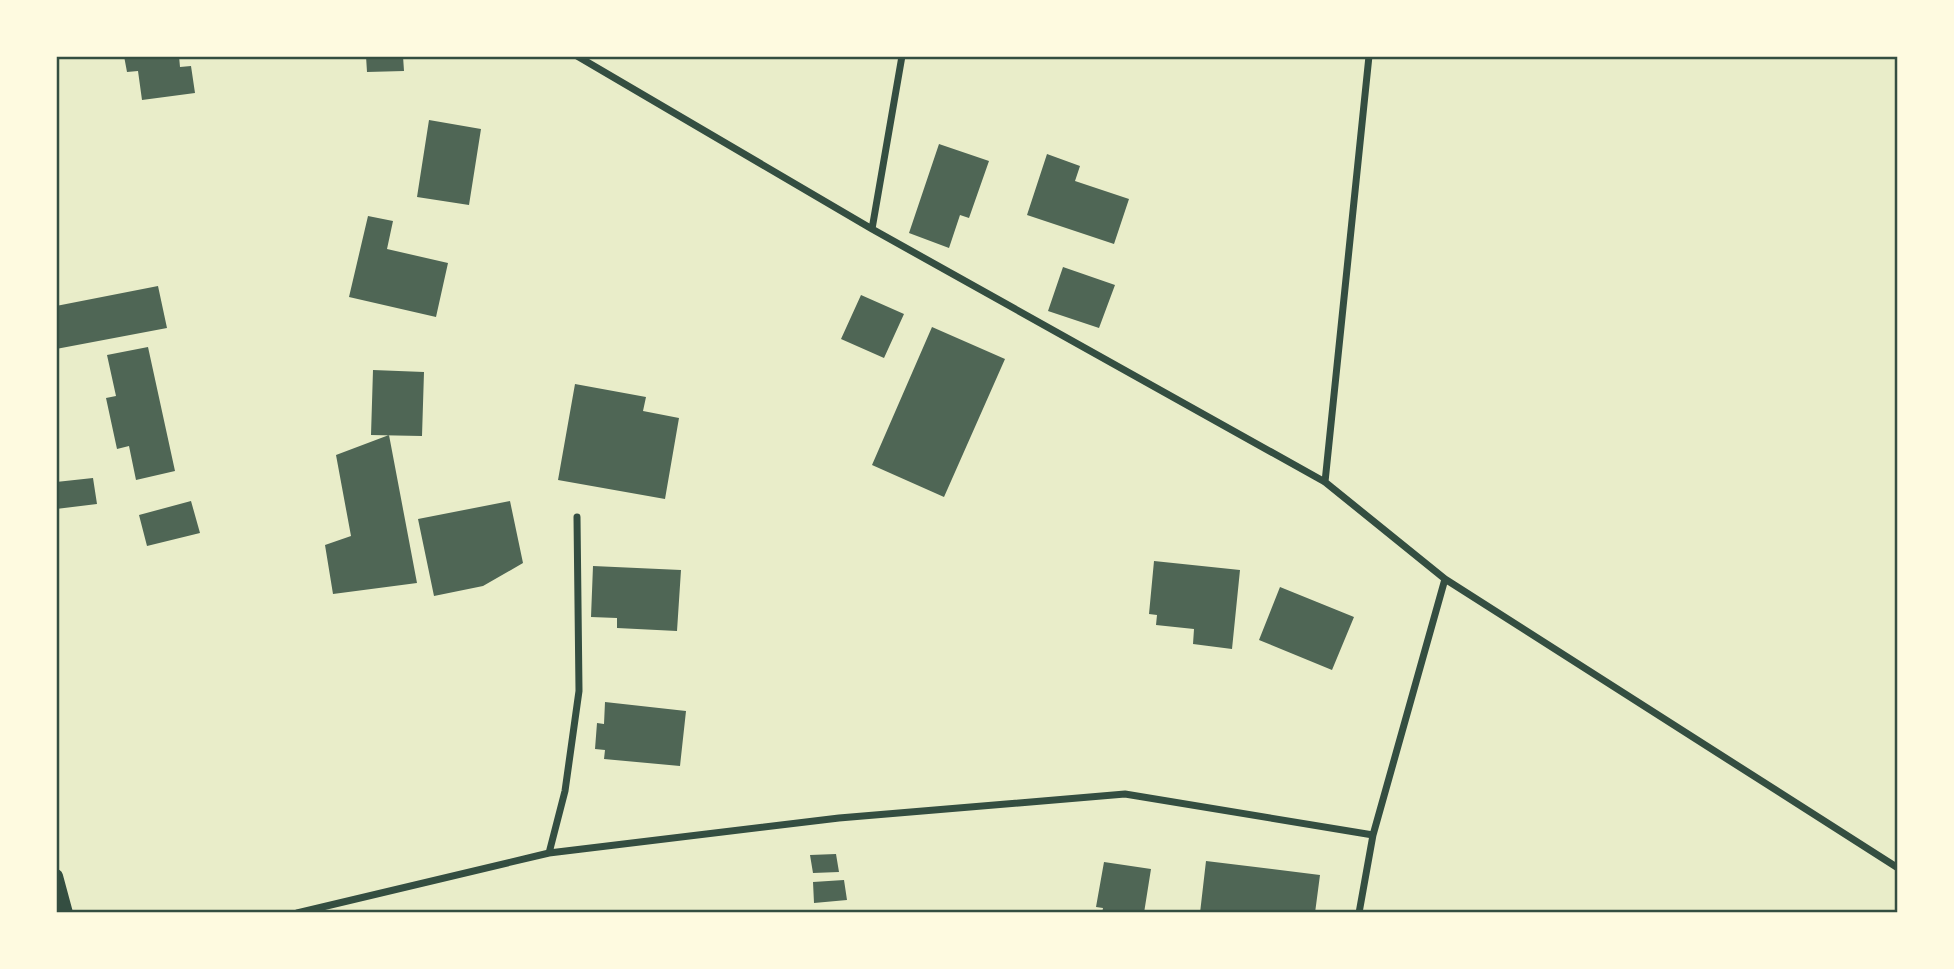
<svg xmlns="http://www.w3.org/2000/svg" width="1954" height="969" viewBox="0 0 1954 969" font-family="Jost,sans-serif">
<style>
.building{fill:#4f6655}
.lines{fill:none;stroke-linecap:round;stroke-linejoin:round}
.minor{stroke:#344e41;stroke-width:7}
.secondary{stroke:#344e41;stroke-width:14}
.neatline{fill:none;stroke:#344e41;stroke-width:2.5}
</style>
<rect width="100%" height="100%" fill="#e9edc9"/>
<path class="building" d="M124 56H179L180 67 191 66 195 93 142 100 138 71 127 72Z
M366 56H403L404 71 367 72Z
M429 120 481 129 469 205 417 197Z
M939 144 989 161 969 218 960 215 949 248 909 233Z
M1047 154 1080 166 1075 181 1129 199 1114 244 1027 215Z
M368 216 393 221 387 249 448 263 436 317 349 297Z
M1063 267 1115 285 1099 328 1048 311Z
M158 286 167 328 56 349V306Z
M861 295 904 314 884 358 841 339Z
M932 327 1005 359 944 497 872 465Z
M148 347 175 471 136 480 129 446 117 449 106 398 116 396 107 355Z
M373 370 424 372 422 436 371 435Z
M575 384 646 397 643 411 679 418 665 499 558 480Z
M389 435 417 583 333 594 325 545 351 536 336 455Z
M93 478 97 504 56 509V482Z
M191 501 200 533 147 546 139 515Z
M510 501 523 563 483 586 434 596 418 519Z
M1154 561 1240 570 1232 649 1193 644 1194 629 1156 625 1157 615 1149 614Z
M593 566 681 570 677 631 617 628V618L591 617Z
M1280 587 1354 617 1332 670 1259 640Z
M605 702 686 711 680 766 604 759 605 750 595 749 597 723 604 724Z
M836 854 839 872 813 873 810 855Z
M1206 861 1320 875 1315 913H1200Z
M1104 862 1151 869 1144 913H1102L1103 908 1096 907Z
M844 880 847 900 814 903 813 882Z"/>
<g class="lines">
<path class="minor" d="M577 56 872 229 1325 482 1445 579 1898 868
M872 229 902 56
M1325 482 1369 56
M549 853 565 791 579 691 577 517
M297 913 549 853 839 818 1125 794 1373 835
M1359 913 1373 835 1445 579"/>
<path class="secondary" d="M56 876 66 913"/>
</g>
<rect width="1954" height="969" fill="none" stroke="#fefae0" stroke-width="116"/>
<rect x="58" y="58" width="1838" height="853" class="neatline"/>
</svg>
